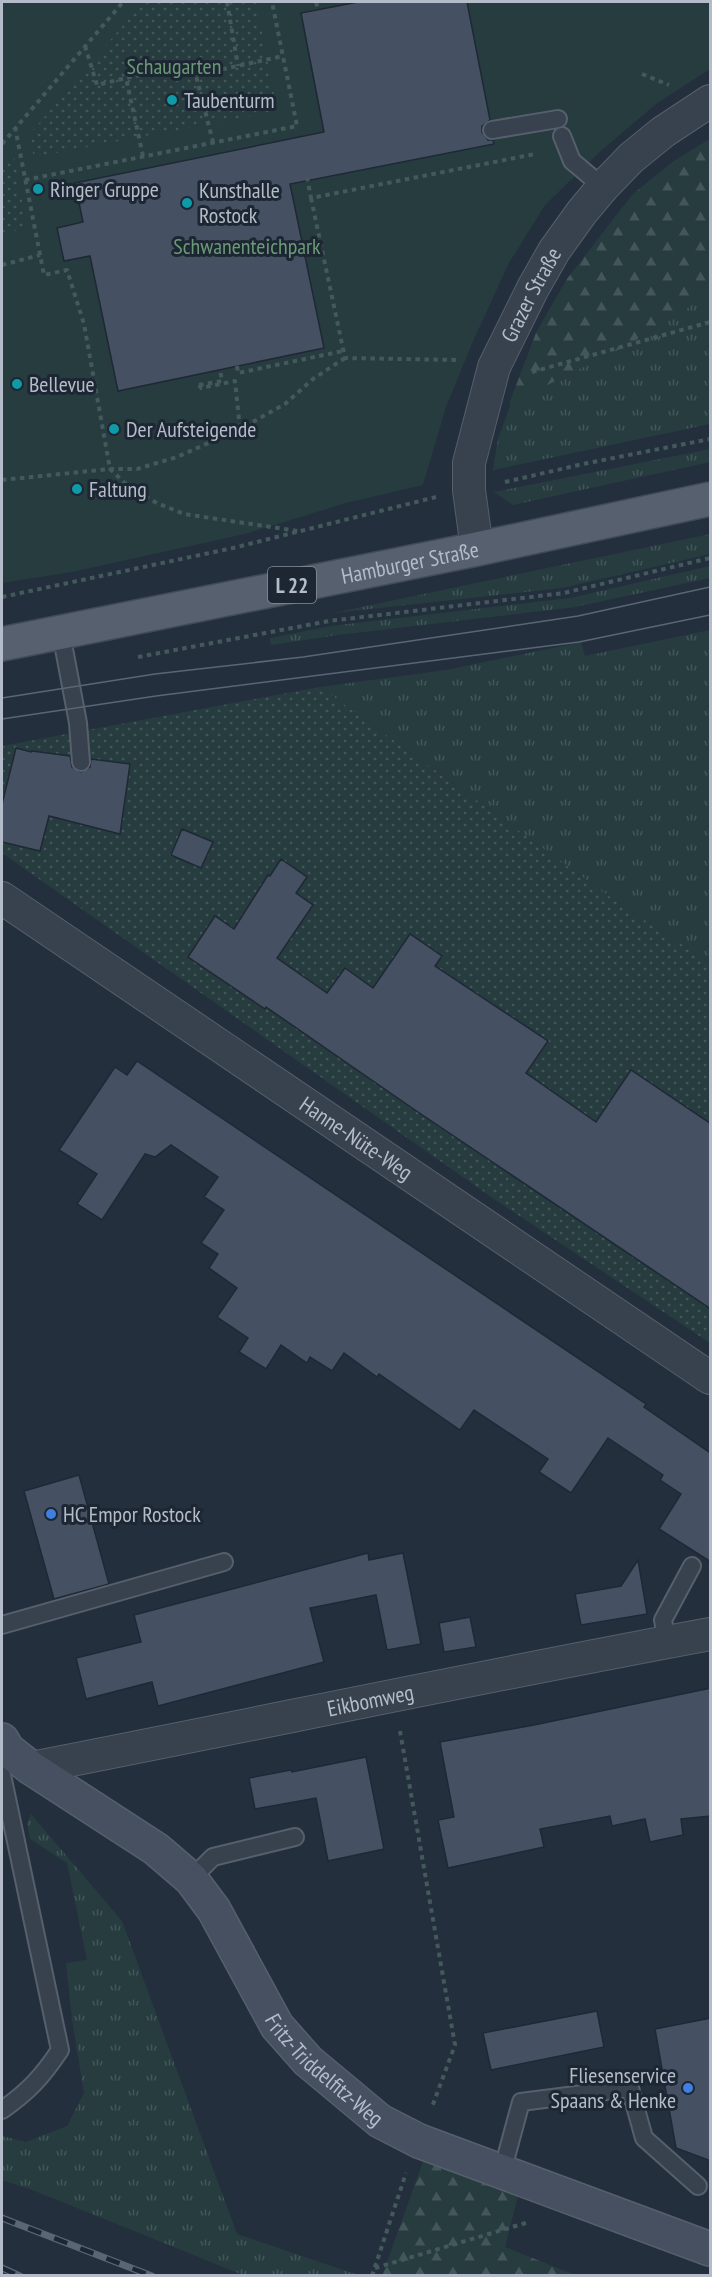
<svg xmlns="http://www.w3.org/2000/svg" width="712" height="2277" viewBox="0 0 712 2277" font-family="'PT Sans Narrow',sans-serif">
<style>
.grass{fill:url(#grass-tufts)}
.forest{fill:url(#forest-firs)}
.park{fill:#263c3f}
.garden{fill:url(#garden-dots)}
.building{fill:#455162;stroke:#1f2835;stroke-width:1.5}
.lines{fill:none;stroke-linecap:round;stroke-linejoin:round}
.lane-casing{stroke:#565f6c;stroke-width:20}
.street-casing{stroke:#565f6c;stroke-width:34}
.secondary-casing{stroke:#565f6c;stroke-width:36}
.primary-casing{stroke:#414a57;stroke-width:36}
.path{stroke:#44595c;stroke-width:4;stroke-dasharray:4.5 4.5;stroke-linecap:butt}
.lane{stroke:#38414e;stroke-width:16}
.street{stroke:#38414e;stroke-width:32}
.secondary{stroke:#465061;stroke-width:33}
.primary{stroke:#56606e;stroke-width:33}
.tram{stroke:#5a6575;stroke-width:1.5}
.rail-casing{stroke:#5a6575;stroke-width:7}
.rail{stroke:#1d2633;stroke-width:4.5;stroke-dasharray:14;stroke-linecap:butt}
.culture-dot{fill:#0f9aa8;stroke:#1d2633;stroke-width:2}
.shop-dot{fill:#3f7fe0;stroke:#1d2633;stroke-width:2}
.labels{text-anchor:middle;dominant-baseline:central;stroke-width:6;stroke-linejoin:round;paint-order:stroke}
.shield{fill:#1d2633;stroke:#878f9c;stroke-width:1.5}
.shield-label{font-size:21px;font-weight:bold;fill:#b4bcc9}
.park-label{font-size:22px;fill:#6b9a76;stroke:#1d2633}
.poi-label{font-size:22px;fill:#b4bcc9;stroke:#1d2633;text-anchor:start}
.street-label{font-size:22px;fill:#b4bcc9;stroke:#1d2633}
</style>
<defs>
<pattern id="grass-tufts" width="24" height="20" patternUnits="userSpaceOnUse" patternTransform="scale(1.5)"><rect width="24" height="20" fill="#263c3f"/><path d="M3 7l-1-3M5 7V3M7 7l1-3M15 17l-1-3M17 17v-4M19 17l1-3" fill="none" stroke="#435659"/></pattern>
<pattern id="forest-firs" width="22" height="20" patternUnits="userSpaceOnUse" patternTransform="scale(1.5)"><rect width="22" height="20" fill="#263c3f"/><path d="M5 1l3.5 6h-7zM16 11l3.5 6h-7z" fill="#435659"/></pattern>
<pattern id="garden-dots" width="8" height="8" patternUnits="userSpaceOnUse" patternTransform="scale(1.5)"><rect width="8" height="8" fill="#263c3f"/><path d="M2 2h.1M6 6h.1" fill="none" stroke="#435659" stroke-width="1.8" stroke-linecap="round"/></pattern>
</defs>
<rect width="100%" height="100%" fill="#242f3e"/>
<path class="grass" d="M710 139V424L493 470 498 439 536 333 567 279 633 194 674 161Z
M710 449V462L513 505 494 492Z
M710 534V554L562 588 333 613Z
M710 566V578L575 607 338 635 271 645 270 638 331 626 570 598Z
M710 630V963L617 902 320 687 446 670 581 642 585 656Z
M31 1814 122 1921 237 2234 358 2275H243L35 2191 2 2180V2136L26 2142 67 2126 84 2093 72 2019 66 1963 87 1960 67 1863 30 1839 27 1823Z"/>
<path class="forest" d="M710 139V294L626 346 509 404 536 333 567 279 633 194 674 161Z
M424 2159 519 2192 505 2247 575 2275 382 2276Z"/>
<path class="park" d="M2 2H710V69L656 104 602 150 545 205 509 263 474 339 446 407 423 485 346 503 245 534 72 572 2 583Z"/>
<path class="garden" d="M143 2H256L277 111 34 157 29 135Z
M13 151 27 228 2 233V165Z
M320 687 617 902 710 963V1343L497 1201 2 853V746Z"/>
<path class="building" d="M358 2H467L490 120 482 126V132L488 140H493L494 144 290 184 324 348 118 391 90 256 64 261 57 228 83 222 75 183 324 132 301 13Z
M16 748 31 752 32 751 70 756 72 767 81 772 90 767 91 759 130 764 120 834 49 816 40 851 2 842V804Z
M182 829 213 842 201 868 171 855Z
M281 859 307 877 296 893 313 905 277 958 327 993 345 968 373 988 410 934 442 956 435 966 548 1041 526 1073 596 1122 631 1070 711 1124V1309L415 1110 266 1007 265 1009 188 957 215 916 234 929 268 875 270 876Z
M137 1061 646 1404 644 1407 709 1452 711 1450V1562L659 1529 681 1494 660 1480 663 1475 608 1438 571 1493 539 1472 548 1459 474 1410 460 1430 379 1374 377 1377 344 1353 332 1371 310 1357 307 1363 281 1345 266 1369 239 1352 248 1338 217 1317 237 1288 209 1268 218 1254 201 1243 224 1210 204 1197 218 1177 171 1145 155 1157 145 1154 102 1220 77 1204 97 1174 59 1150 115 1067 127 1075Z
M79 1475 109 1584 54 1599 24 1491Z
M368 1553 369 1560 403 1553 421 1644 387 1650 376 1595 310 1608 324 1662 158 1706 152 1682 86 1699 76 1658 141 1642 134 1615Z
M638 1560 647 1614 581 1625 575 1594 621 1586Z
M470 1617 476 1647 444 1652 439 1623Z
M711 1688V1816L681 1819 683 1835 650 1842 645 1819 612 1826 610 1816 540 1829 544 1847 448 1868 438 1820 454 1817 440 1742 534 1725Z
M366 1757 384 1849 328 1861 316 1798 255 1809 249 1778 291 1770 292 1772Z
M597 2011 604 2047 491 2070 483 2033Z
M711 2018V2161L676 2148 655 2029Z"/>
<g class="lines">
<defs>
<path id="lane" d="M492 130 558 119
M562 136 572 161 603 187
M61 633 78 723 81 762
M2 1625 224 1562
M667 1642 663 1620 692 1566
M2 1775 60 2050C42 2077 28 2092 2 2110
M191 1879 213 1857 295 1837
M502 2172 521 2102 630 2088 644 2138 698 2186"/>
<g id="street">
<path id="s1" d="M477 549 469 490V463L494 367 533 288 554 251 582 212 603 187 631 158 663 132 710 101"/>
<path id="s2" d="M2 898 710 1378"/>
<path id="s3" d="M31 1768C257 1724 483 1676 710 1634"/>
</g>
<g id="secondary">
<path id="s4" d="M2 1740 8 1750 31 1768 156 1849 191 1879 214 1910 277 2026 308 2061 380 2121 419 2141 710 2249"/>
</g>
<g id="primary">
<path id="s5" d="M2 644 477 549 710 499"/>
</g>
</defs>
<use href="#lane" class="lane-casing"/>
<use href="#street" class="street-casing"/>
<use href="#secondary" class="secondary-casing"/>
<use href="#primary" class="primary-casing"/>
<path class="path" d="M227 2 238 66
M316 2 318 9
M85 46 97 85 126 78
M642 74 669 85
M196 75 283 56
M15 127 44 275 67 270 84 324 110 469 130 488 157 503 184 514 298 531
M2 144 123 2
M143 156 126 78 193 64 213 142
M307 177 311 198 535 154
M25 180 297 126 272 2
M311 198 345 358 459 360
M2 265 40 255
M237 366 238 373 343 351
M532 372 710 322
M199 385 201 388 235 381 240 429
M199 385 222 381 220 369
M2 480 110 469H137L177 457 240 429 285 404 313 379 345 358
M505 482 583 464 710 439
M2 597 233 548 436 497
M138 657 329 621 564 593 710 558
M400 1731 455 2045 432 2107
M375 2268 529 2222
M372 2276 406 2173"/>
<use href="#lane" class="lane"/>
<use href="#street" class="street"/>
<use href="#secondary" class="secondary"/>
<use href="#primary" class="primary"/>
<path class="tram" d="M2 698 155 674 303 657 578 616 710 587
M2 719 156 696 579 642 710 615"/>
<defs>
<path id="rail" d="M2 2218 152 2276
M2 2268 20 2276"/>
</defs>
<use href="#rail" class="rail-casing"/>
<use href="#rail" class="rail"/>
</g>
<g class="culture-dot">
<circle cx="172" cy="100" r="6"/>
<circle cx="38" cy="189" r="6"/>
<circle cx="187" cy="203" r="6"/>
<circle cx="17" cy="384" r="6"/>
<circle cx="114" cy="429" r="6"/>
<circle cx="77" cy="489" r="6"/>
</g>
<g class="shop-dot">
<circle cx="51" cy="1514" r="6"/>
<circle cx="688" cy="2088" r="6"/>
</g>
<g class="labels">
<rect class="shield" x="268" y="567" width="48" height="36" rx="4.5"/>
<g class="shield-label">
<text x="292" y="585">L 22</text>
</g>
<g class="park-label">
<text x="174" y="66">Schaugarten</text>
<text x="247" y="246">Schwanenteichpark</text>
</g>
<g class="poi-label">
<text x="184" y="100">Taubenturm</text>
<text x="50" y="189">Ringer Gruppe</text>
<text x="199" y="190">Kunsthalle<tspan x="199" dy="25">Rostock</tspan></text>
<text x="29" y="384">Bellevue</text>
<text x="126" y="429">Der Aufsteigende</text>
<text x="89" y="489">Faltung</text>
<text x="63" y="1514">HC Empor Rostock</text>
<text x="676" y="2075" text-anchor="end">Fliesenservice<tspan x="676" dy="25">Spaans &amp; Henke</tspan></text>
</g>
<g class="street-label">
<text stroke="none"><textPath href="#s1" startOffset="267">Grazer Straße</textPath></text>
<text stroke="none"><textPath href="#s5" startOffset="416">Hamburger Straße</textPath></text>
<text stroke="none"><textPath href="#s2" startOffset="428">Hanne-Nüte-Weg</textPath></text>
<text stroke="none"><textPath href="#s3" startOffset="346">Eikbomweg</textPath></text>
<text stroke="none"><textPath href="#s4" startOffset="471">Fritz-Triddelfitz-Weg</textPath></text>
</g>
</g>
<rect width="712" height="2277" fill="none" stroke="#b4bcc9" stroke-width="6"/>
</svg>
